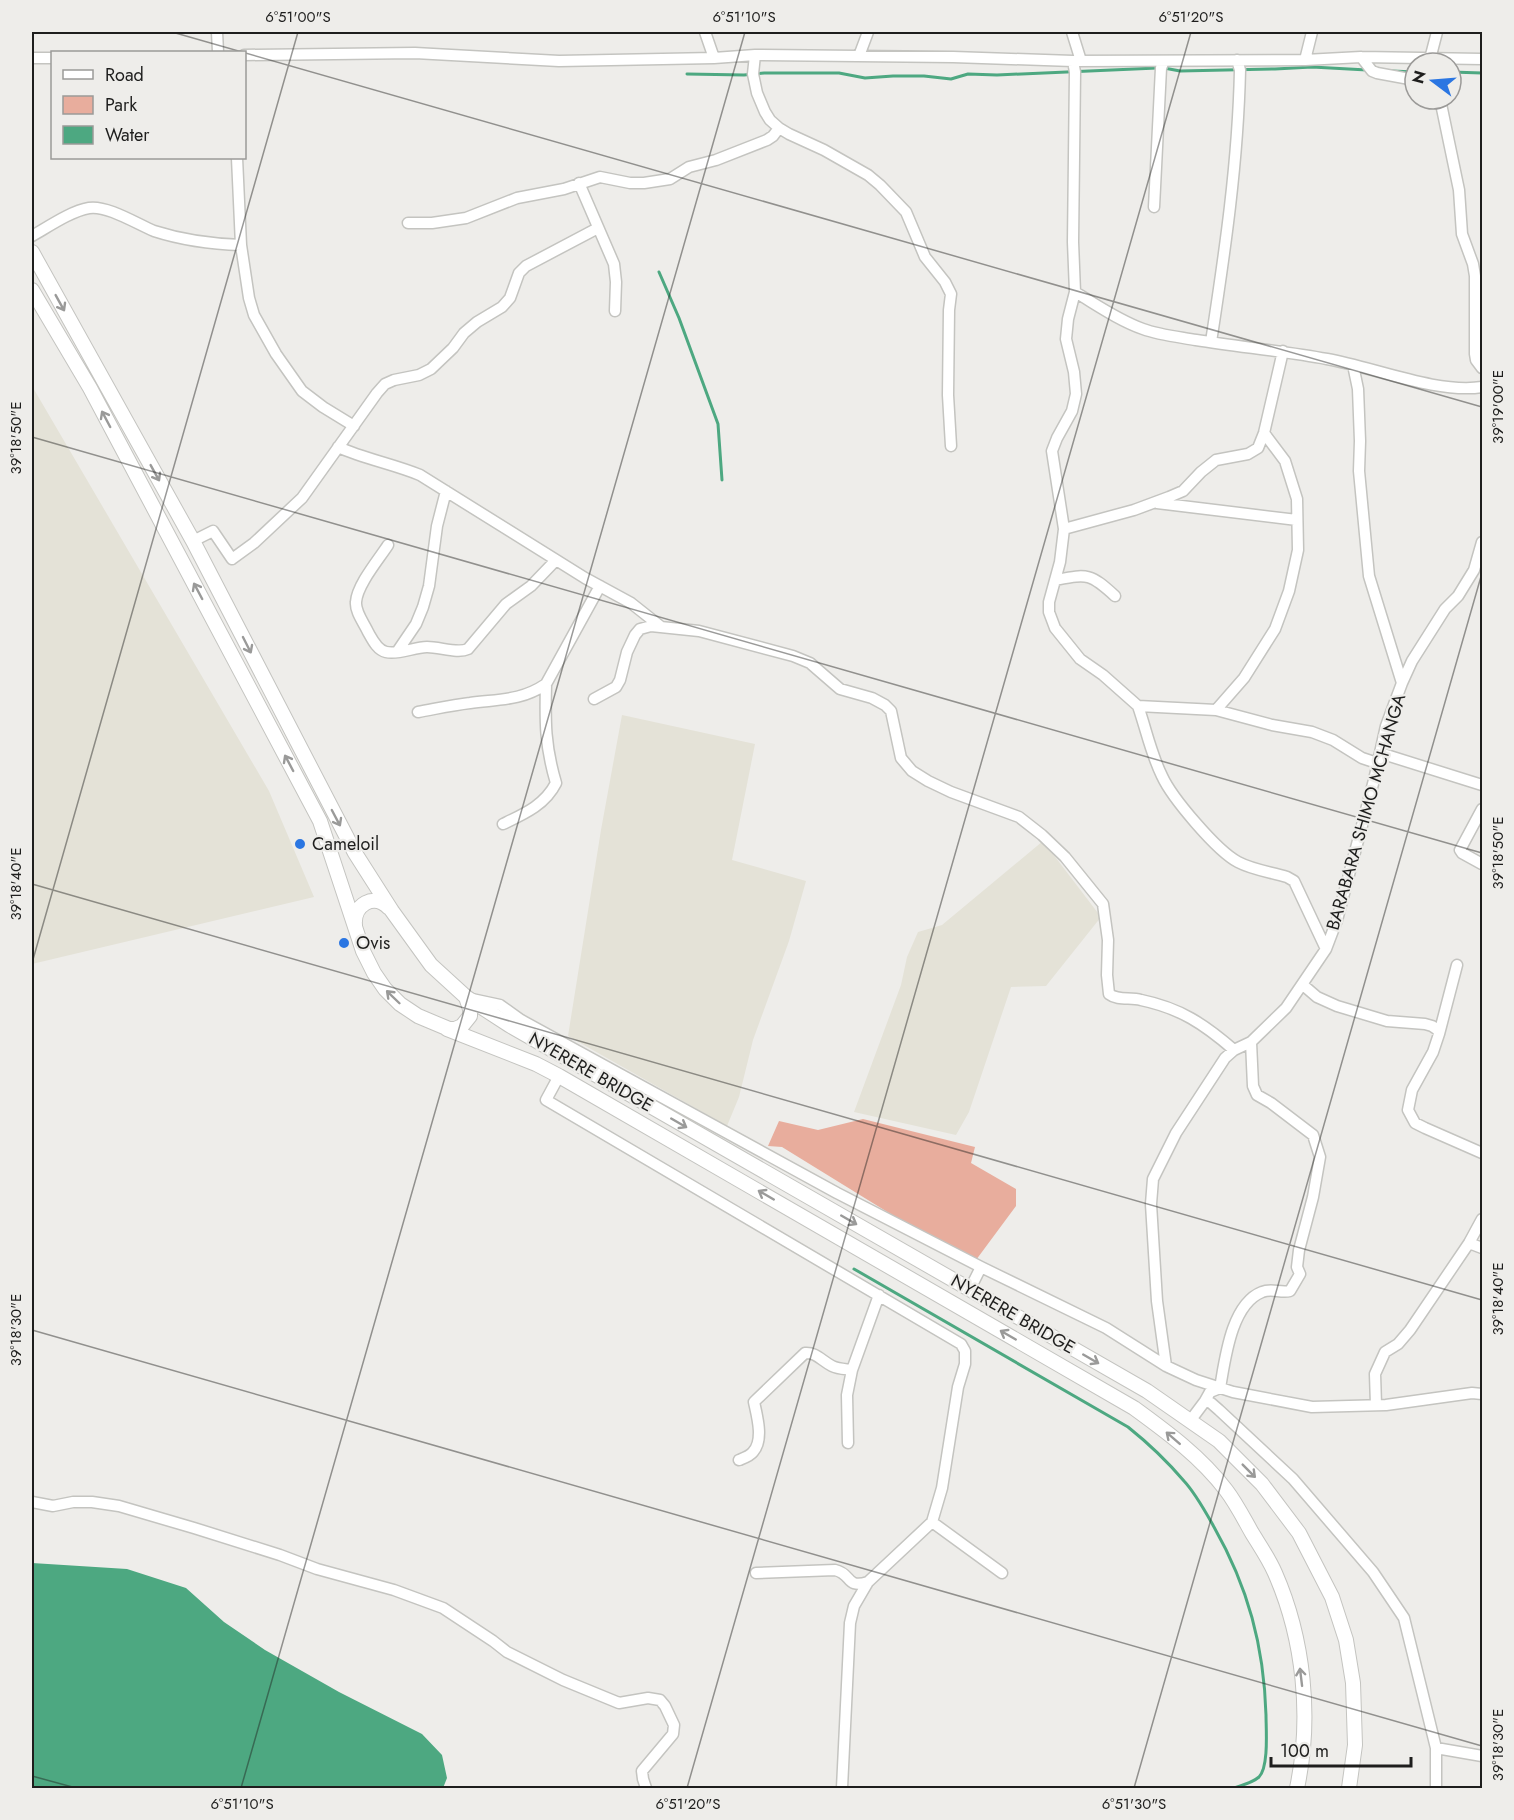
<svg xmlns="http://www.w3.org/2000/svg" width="1514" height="1820" viewBox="0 0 1514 1820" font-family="Jost,sans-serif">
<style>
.built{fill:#e4e2d7}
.green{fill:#e8ad9d}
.water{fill:#4da881}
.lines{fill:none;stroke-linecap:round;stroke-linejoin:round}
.stream{stroke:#4da881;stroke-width:3}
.minor-casing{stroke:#c4c4c0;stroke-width:13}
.major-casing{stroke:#c4c4c0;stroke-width:16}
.minor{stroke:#fff;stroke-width:10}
.major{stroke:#fff;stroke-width:14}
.oneway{stroke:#9a9a99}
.ticks{fill:none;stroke:#1e1e1d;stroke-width:1.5;stroke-opacity:0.45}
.poi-dot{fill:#2b76e2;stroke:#eeedea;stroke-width:2}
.labels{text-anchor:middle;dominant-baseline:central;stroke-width:4.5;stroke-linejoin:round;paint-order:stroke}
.street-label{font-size:18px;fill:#1e1e1d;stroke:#eeedea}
.poi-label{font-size:18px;fill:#1e1e1d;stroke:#eeedea;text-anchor:start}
.neatline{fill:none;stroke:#1e1e1d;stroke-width:2}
.ticks-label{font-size:15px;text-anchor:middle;fill:#1e1e1d}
</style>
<rect width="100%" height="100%" fill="#eeedea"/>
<path class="built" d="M32 386 269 791 314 897 32 964Z
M622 715 755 744 732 860 806 881 789 941 753 1040 739 1097 727 1126 568 1036 601 830Z
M1043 841 1101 917 1046 986 1011 987 969 1112 956 1135 854 1112 901 985 907 957 918 932 942 925Z"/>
<path class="green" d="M863 1119 975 1147 971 1163 1016 1189V1206L976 1260 962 1258 782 1147 768 1146 779 1121 818 1130Z"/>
<path class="water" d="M32 1563 127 1569 186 1588 224 1622 265 1650 339 1692 422 1734 442 1755 447 1778 443 1788H32Z"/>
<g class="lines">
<path class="stream" d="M1164 68 1180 71 1275 69 1312 67 1367 70
M1392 71 1415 72
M1451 72 1482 73
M687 74 744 75 764 73H839L865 78 893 76H924L951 79 968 74 997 75 1157 68
M659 272 679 318 718 424 722 480
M854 1269 1128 1427C1148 1443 1167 1461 1184 1481 1196 1494 1205 1511 1214 1527 1248 1587 1264 1646 1266 1715 1266 1729 1269 1767 1259 1777 1252 1783 1242 1785 1234 1788"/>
<defs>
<path id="minor" d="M217 32 218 52
M705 32 714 58
M1072 32 1081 61
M244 55 415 53 559 61 714 58 755 55 953 57 1073 61 1305 60 1361 57 1482 59
M755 55 753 74 757 93 765 112 770 120 779 128 789 134 824 150 868 175 880 185 906 212 925 257 945 282 951 294 949 310 948 395 951 446
M859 56 868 32
M1361 57 1372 71 1377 73 1415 80
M32 58H52
M1430 59 1437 32
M1305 60 1312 32
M1073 61 1075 72 1073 242 1075 292 1068 319 1066 339 1074 372 1076 394 1072 411 1057 438 1052 451 1064 529 1060 562 1049 602V612L1055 628 1080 659 1103 675 1138 706 1216 710 1272 725 1312 732 1333 740 1362 758 1377 763
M1440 99 1459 190 1462 234 1473 264 1475 276V354L1476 360 1482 368
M237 158 241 245 249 298 254 315 276 354 302 391 323 407 354 426
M579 183 614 264 616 282 615 311
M1154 207 1161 68 1164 61
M408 223H432L466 218 517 198 564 189 600 177 630 183H644L670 179 689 167 716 160 767 140 773 136 779 128
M32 236C48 227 71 211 89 208 107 205 137 224 154 231 182 240 212 244 241 245
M1075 292C1097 305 1118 320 1143 329 1159 335 1179 337 1196 340 1240 347 1283 351 1327 359 1373 367 1437 394 1482 387
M1211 342C1225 251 1238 162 1240 70L1237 60
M1353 365 1358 389 1360 441 1359 471 1369 576 1402 683
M338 447C365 459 393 464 420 475L585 578 631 603 660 626
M1157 503 1297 520
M1064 529 1134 510 1169 497 1183 491 1201 472 1216 460 1248 454 1258 448 1264 433 1283 351
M193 541 213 531 232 559 254 543 302 498 377 393 385 384 394 380 419 375 431 369 453 348 464 333 477 322 502 307 510 298 519 273 526 266 598 228
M388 545C379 559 357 585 356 602 355 612 364 623 368 632 372 639 377 650 386 652 399 655 414 647 427 647 440 647 458 654 468 649L506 604 531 586 556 560
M1055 580C1088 574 1090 573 1115 596
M397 652 416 624 423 607 429 586 437 526 446 491
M594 699 616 687 620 680 627 652 635 635 640 629 651 626 699 631 793 656 810 663 840 689 872 698 885 705 891 711 901 758 912 771 928 781 951 792 1019 817 1042 835 1065 857 1103 904 1108 940 1107 975 1109 994C1118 1001 1130 997 1141 1000 1180 1008 1204 1024 1234 1050
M1138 706C1146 729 1151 754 1162 776 1172 798 1217 851 1238 862 1253 870 1271 872 1287 877L1294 881 1326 949
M1216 710 1244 678 1275 629 1289 591 1298 550 1297 499 1285 461 1264 433
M418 712C435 709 452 705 470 703 499 699 521 701 546 684L600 586
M1380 753 1482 785
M1482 809 1460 850 1462 853 1482 864
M503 824C524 814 545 805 556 783 545 746 545 722 546 684
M1303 985 1317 997 1337 1006 1387 1021 1425 1024 1432 1026 1438 1030 1439 1034 1433 1052 1412 1090 1408 1110 1415 1123 1425 1128 1482 1153
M472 999 500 1005 521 1020 837 1193 981 1267 1106 1328 1166 1366 1196 1380 1233 1392 1312 1407 1386 1405 1472 1393 1482 1394
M1439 1034 1457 965
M559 1076 546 1100 961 1344 965 1351V1364L958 1387 942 1488 932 1522 868 1582 854 1606 850 1623 842 1788
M1469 1243 1482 1248
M970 1289 981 1267
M1166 1366 1157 1301 1151 1204 1153 1179 1176 1133 1225 1058 1234 1050 1251 1042 1286 1008 1326 949 1337 920 1374 780 1386 726 1402 683 1412 661 1445 609 1458 596 1474 570 1482 542
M1205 1401 1210 1392 1220 1388C1225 1360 1231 1304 1262 1292 1271 1288 1280 1293 1290 1291L1300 1274 1297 1267 1299 1250 1313 1197 1320 1157 1313 1135 1271 1103 1257 1095 1253 1086 1251 1042
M1376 1405 1375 1374 1385 1352 1398 1344 1410 1330 1469 1243 1482 1219
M1190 1421 1205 1401 1211 1403 1219 1410 1293 1479 1373 1572 1404 1618 1436 1748V1788
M848 1443 847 1395 852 1370 879 1295
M739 1460C744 1458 750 1456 753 1452 764 1440 757 1416 754 1402L756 1400 805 1353C816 1352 822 1361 832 1366 838 1369 845 1369 852 1370
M32 1502 53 1506 73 1502H92L119 1506 194 1528 280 1555 317 1569 394 1590 443 1608 493 1641 507 1652 563 1680 619 1703 648 1698 660 1700 665 1706 674 1725 673 1734 642 1771 643 1779 646 1788
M932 1522 1002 1573
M756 1573 835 1570C853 1574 845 1589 868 1582
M1436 1748 1482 1756"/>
<path id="major" d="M32 252 193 541 355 853 392 911 431 965 466 997 470 1009V1016L462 1026 455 1029H449L418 1016 400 1004 385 989 374 973 363 951 320 821 90 388 32 290
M355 925C353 905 374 892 389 908
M466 997 509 1025 1147 1391 1219 1441 1262 1484 1299 1533 1332 1597 1346 1640 1353 1683 1355 1745 1349 1788
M447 1029 536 1064 559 1076 1134 1408C1167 1432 1201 1457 1226 1490 1236 1503 1244 1519 1252 1533 1260 1546 1269 1559 1275 1573 1304 1639 1312 1718 1297 1788"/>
</defs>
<use href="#minor" class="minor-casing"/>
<use href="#major" class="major-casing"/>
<use href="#minor" class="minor"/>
<use href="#major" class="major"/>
</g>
<defs><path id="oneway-shaft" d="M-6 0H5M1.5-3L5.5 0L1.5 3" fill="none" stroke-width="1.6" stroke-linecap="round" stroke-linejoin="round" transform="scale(1.5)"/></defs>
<g class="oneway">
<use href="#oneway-shaft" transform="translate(60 303) rotate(61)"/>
<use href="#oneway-shaft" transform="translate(106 419) rotate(-118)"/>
<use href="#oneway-shaft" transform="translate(155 473) rotate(61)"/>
<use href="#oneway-shaft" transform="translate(198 591) rotate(-118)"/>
<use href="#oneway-shaft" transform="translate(247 645) rotate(63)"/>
<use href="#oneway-shaft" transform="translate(289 763) rotate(-118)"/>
<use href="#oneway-shaft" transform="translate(336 818) rotate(62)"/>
<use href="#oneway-shaft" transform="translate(393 997) rotate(-136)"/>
<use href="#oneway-shaft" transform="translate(679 1123) rotate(30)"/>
<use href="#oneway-shaft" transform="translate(766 1195) rotate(-150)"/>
<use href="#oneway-shaft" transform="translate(849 1220) rotate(30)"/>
<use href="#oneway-shaft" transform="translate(1008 1335) rotate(-150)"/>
<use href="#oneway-shaft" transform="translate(1091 1359) rotate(30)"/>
<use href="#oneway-shaft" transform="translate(1173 1438) rotate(-139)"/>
<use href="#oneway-shaft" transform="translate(1249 1471) rotate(45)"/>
<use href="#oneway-shaft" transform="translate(1301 1677) rotate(-97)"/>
</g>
<path class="ticks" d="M172 32 1482 407M32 437 1482 853M32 884 1482 1300M32 963 298 32M32 1330 1482 1746M32 1776 76 1788M241 1788 745 32M687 1788 1191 32M1134 1788 1482 573"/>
<g class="poi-dot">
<circle cx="300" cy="844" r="6"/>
<circle cx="344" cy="943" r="6"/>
</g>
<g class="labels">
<g class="street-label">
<text transform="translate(1366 812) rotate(-74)">BARABARA SHIMO MCHANGA</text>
<text transform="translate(591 1072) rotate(30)">NYERERE BRIDGE</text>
<text transform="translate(1013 1314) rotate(30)">NYERERE BRIDGE</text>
</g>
<g class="poi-label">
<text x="312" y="844">Cameloil</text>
<text x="356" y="943">Ovis</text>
</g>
</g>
<rect width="1514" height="1820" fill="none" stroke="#eeedea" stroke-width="66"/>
<rect x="51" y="51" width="195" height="108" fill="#eeedea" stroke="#9b9a98" stroke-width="1.5"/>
<rect x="63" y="70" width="30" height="9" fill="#ffffff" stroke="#9b9a98" stroke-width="1.5"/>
<text x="105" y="81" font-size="18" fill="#1e1e1d">Road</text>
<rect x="63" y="96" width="30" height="18" fill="#e8ad9d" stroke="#9b9a98" stroke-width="1.5"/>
<text x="105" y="111" font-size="18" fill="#1e1e1d">Park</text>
<rect x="63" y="126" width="30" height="18" fill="#4da881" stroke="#9b9a98" stroke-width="1.5"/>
<text x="105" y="141" font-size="18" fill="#1e1e1d">Water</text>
<g transform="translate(1433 81) rotate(286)"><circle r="28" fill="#eeedea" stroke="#9b9a98" stroke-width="1.5"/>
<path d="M0-4.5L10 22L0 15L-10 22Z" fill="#2b76e2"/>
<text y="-9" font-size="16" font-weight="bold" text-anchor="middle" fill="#1e1e1d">N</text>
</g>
<path d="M1271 1757v9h140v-9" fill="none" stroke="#1e1e1d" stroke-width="3"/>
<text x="1280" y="1757" font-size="18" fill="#1e1e1d" stroke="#eeedea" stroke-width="4.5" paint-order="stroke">100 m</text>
<rect x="33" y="33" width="1448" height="1754" class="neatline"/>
<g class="ticks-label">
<text x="298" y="22">6°51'00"S</text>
<text x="744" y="22">6°51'10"S</text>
<text x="1191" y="22">6°51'20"S</text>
<text transform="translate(1498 407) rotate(-90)" y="5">39°19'00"E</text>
<text transform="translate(16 438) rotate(-90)" y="5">39°18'50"E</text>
<text transform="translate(1498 853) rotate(-90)" y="5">39°18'50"E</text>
<text transform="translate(16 884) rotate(-90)" y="5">39°18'40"E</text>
<text transform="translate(1498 1299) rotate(-90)" y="5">39°18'40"E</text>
<text transform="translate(16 1330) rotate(-90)" y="5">39°18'30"E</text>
<text transform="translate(1498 1745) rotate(-90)" y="5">39°18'30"E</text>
<text x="242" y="1809">6°51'10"S</text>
<text x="688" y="1809">6°51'20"S</text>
<text x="1134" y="1809">6°51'30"S</text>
</g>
</svg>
